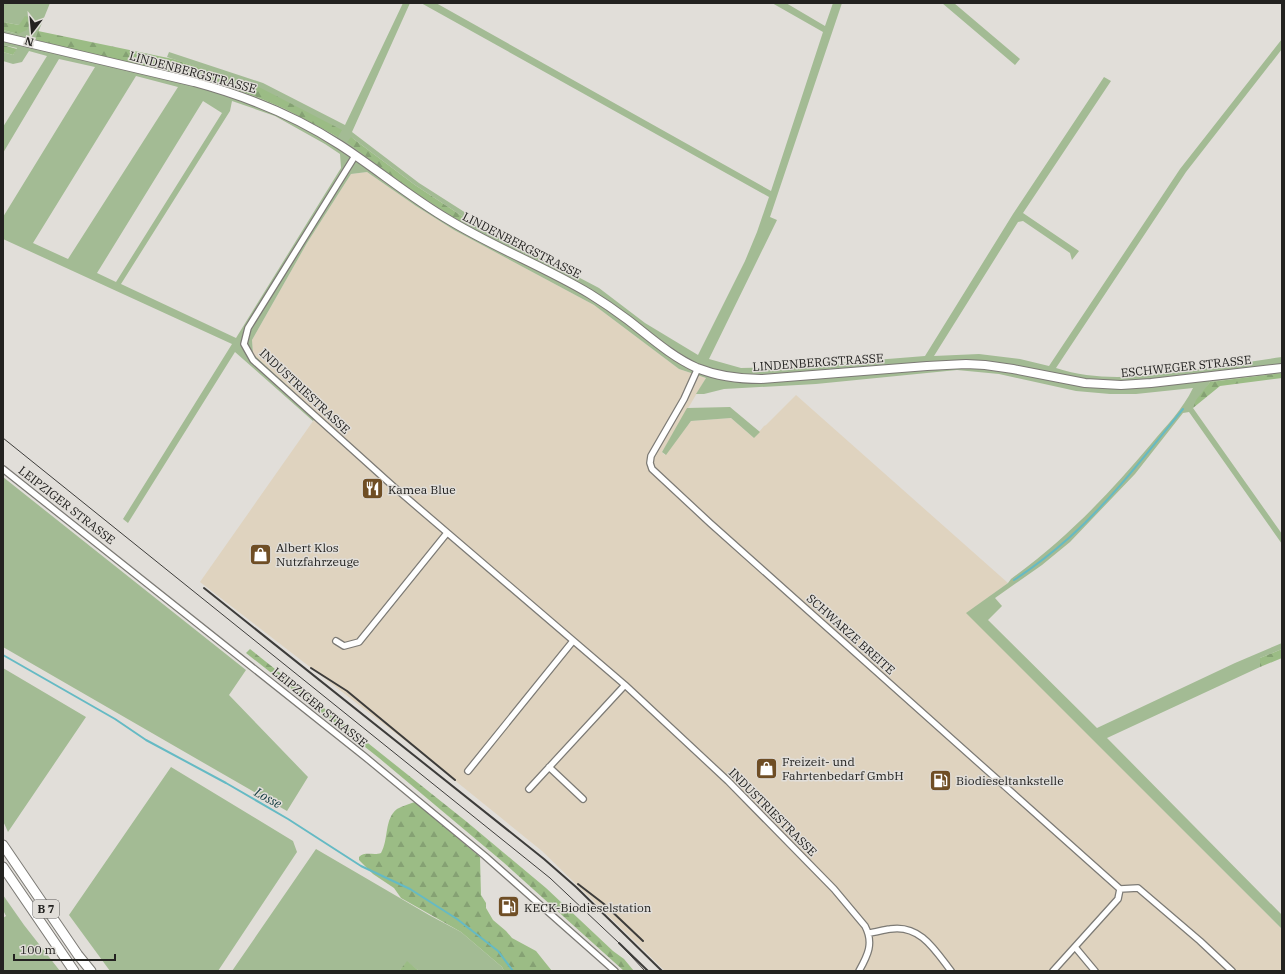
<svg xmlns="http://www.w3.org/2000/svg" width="1285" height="974" viewBox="0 0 1285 974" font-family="'IBM Plex Serif',serif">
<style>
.industrial{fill:#dfd3bf}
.green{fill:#a3bb94;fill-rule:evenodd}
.forest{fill:url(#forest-firs)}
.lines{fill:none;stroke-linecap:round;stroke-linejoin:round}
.stream{stroke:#65bac4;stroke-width:2}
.minor-casing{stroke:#7c7a75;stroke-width:8}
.secondary-casing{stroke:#7c7a75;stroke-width:10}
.trunk-casing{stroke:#7c7a75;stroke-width:11}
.minor{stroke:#fff;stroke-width:5.5}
.secondary{stroke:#fff;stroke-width:8}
.trunk{stroke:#fff;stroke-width:9}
.tram{stroke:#3d3c3a;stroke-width:1}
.rail{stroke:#3d3c3a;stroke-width:2}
.labels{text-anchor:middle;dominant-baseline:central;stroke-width:3;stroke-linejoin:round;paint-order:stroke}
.shield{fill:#e1ded9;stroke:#5c5a58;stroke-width:1}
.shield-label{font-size:11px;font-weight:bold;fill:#232220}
.street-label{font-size:12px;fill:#232220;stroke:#e1ded9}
.poi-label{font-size:12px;fill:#232220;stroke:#e1ded9;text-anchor:start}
.water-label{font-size:13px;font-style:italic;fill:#123b40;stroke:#e1ded9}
</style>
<defs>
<pattern id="forest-firs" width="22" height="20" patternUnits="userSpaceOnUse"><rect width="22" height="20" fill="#9bbc85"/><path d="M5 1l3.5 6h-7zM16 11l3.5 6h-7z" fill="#85a173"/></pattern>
</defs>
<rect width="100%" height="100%" fill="#e1ded9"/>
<path class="industrial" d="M367 172 416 206 454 230 594 305 679 369 706 378 662 452 665 455 691 421 731 418 754 438 764 426 766 425 796 395 1008 583 967 613 1282 929V971H665L542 851 416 749 200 582 318 414 253 354 252 340 307 243 351 174Z"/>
<path class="green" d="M3 3H50L35 40 226 86 257 97 285 109 338 137 257 87 167 57 169 52 263 83 345 125 403 3H410L352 132 419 183 466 213V218L599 288 645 323 698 355 745 261 757 232 769 197 421 3H436L771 191 823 32 772 3H786L825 26 833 3H842L770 217 777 220 709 359 741 368 788 367 925 356 1013 214 1104 77 1111 81 1023 213 1079 251 1072 260 1070 253 1023 221 1018 222 934 356 979 354 1020 359 1049 366 1180 169 1282 39V49L1186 172 1056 368C1102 383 1150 376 1197 369 1226 365 1254 361 1282 357V373L1210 382 1193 408 1282 534V544L1189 412 1183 413 1135 474 1070 542 1042 565 995 598 1002 606 988 620 1097 728 1235 663 1282 643V649L1260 658V667L1107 738 1282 915V929L966 613 1008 583 1011 579C1066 539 1108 495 1151 444 1166 426 1183 409 1193 388L1136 394H1110L1076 391 999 374 957 370 816 384 724 389 704 394H696L706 378 679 369 594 305 454 230 416 206 367 172 351 174 307 243 252 340 253 354 318 414 313 421 235 352 128 523 123 519 232 344 3 239V217L95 67 59 59 3 153V127L47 56 29 51 22 62 13 64 3 61V52L13 55 17 48 3 45V30L18 34 19 25 3 22ZM136 76 178 87 68 259 33 243ZM203 101 222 113 116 282 97 273ZM232 101 275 116 325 144 340 154 341 168 236 338 121 284 230 111ZM351 137 415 185 465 218 464 222 412 191Z
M942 3H954L1020 59 1015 65Z
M730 407 760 432 754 438 731 418 691 421 666 455 662 452 687 408Z
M3 477 246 670 229 695 308 777 287 811 3 647Z
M3 668 86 717 8 832 3 821Z
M171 767 293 841 297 852 218 971H110L69 915Z
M316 849 429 915 461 932 502 967 504 971H419L407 962 399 971H232Z
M3 895 24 925 60 971H3V918L6 916 3 910Z"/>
<path class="forest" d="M25 16 32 18 27 30 18 34 3 30V22L19 25Z
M38 31 173 59 257 86 342 130 338 137 285 109 257 97 226 86 35 40Z
M3 45 17 49 13 55 3 52Z
M351 137 415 185 465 218 463 223 412 191 347 142Z
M1282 373V378L1220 386 1193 408 1196 400 1210 382Z
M250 649 467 822 546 888 613 951 624 959 634 971H624L503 862 379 758 246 653Z
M1282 649V658L1260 667V658Z
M415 802 480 857 481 895 486 903V908L493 920 506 931 512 938 536 951 552 971H504L502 967 461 932 401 898 394 888 373 874 359 860V857C365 851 374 856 381 853 389 839 384 819 397 809 402 806 409 804 415 802Z
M407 961 419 971H399Z"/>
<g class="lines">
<path class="stream" d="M1014 580C1034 567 1052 553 1070 537 1112 499 1147 453 1183 409
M3 655 115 719 146 740 226 783 288 819 361 866 410 889 457 919 498 951 513 971
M406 971H407"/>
<defs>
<path id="minor" d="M355 156 248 328 244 344 253 360 394 487 625 685 728 781 834 889 865 926C874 943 868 955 859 971
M698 368 684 399 651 456 650 463 652 469 710 523 1120 889
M3 469 364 756 485 856 615 971
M336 641 344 646 359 642 447 533
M549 767 583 799
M468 771 573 641
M529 789 625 685
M869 933C876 932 883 930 890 929 920 924 935 950 951 971
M1075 947 1095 971
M1053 971 1118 899 1120 889 1138 888 1200 941 1232 971"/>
<path id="secondary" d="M3 37 194 82C246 96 294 115 340 145 377 169 411 198 449 220 495 248 545 267 590 294 603 302 616 311 628 320 650 337 672 357 697 368 717 376 740 379 761 379L927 366 966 364 985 365 1013 369 1085 383 1121 385 1151 383 1282 368"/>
<path id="trunk" d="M3 845 78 955 91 971
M3 867 74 971"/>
</defs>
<use href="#minor" class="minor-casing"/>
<use href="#secondary" class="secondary-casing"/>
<use href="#trunk" class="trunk-casing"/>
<use href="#minor" class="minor"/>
<use href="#secondary" class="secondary"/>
<use href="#trunk" class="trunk"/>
<path class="tram" d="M3 438 550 878 619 943 645 971"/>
<path class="rail" d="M204 588 544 859 576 887 662 971
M311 668 347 691 455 780
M578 884 604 904 643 941
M619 943 648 971"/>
</g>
<defs>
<symbol id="restaurant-square" viewBox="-11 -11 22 22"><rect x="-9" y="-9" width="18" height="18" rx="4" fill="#6f4e25" stroke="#e1ded9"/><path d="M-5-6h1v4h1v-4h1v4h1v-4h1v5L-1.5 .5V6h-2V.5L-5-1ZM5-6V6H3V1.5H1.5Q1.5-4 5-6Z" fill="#fff"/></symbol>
<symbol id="shop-square" viewBox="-11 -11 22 22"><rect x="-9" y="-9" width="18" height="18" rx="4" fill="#6f4e25" stroke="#e1ded9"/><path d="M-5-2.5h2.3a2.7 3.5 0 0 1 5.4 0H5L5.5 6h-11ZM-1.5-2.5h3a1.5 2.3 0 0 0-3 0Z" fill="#fff"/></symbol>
<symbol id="fuel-square" viewBox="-11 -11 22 22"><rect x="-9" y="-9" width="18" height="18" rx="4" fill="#6f4e25" stroke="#e1ded9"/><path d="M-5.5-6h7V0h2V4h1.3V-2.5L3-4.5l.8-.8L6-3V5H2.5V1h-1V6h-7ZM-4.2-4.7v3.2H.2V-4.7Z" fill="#fff"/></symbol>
</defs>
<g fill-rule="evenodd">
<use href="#restaurant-square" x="360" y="476" width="25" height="25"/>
<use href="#shop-square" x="248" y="542" width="25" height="25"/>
<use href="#shop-square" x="754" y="756" width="25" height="25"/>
<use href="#fuel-square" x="928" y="768" width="25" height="25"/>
<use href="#fuel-square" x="496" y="894" width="25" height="25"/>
</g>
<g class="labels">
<rect class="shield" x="33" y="900" width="26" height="18" rx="3"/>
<g class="shield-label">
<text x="46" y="909">B 7</text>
</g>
<g class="street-label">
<text transform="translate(193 72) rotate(15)">LINDENBERGSTRASSE</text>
<text transform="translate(522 245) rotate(27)">LINDENBERGSTRASSE</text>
<text transform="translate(818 362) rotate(-4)">LINDENBERGSTRASSE</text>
<text transform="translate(1186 366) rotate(-6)">ESCHWEGER STRASSE</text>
<text transform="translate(305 391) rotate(43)">INDUSTRIESTRASSE</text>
<text transform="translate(67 505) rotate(38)">LEIPZIGER STRASSE</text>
<text transform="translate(851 634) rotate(42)">SCHWARZE BREITE</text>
<text transform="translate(320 707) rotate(39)">LEIPZIGER STRASSE</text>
<text transform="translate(773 812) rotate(45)">INDUSTRIESTRASSE</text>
</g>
<g class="poi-label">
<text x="388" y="489">Kamea Blue</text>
<text x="276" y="547">Albert Klos<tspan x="276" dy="14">Nutzfahrzeuge</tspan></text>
<text x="782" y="761">Freizeit- und<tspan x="782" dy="14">Fahrtenbedarf GmbH</tspan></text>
<text x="956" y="780">Biodieseltankstelle</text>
<text x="524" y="907">KECK-Biodieselstation</text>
</g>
<g class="water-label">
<text transform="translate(268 798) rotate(29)">Losse</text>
</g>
</g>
<rect width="1285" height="974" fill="none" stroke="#232220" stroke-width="8"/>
<g transform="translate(32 32) rotate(196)" stroke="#e1ded9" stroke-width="3" paint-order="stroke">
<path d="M0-3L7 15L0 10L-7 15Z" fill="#232220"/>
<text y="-6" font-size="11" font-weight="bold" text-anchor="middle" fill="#232220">N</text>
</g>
<path d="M14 954v6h101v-6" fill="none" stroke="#232220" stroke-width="2"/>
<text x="20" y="954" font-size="12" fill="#232220" stroke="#e1ded9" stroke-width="3" paint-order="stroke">100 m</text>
</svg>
